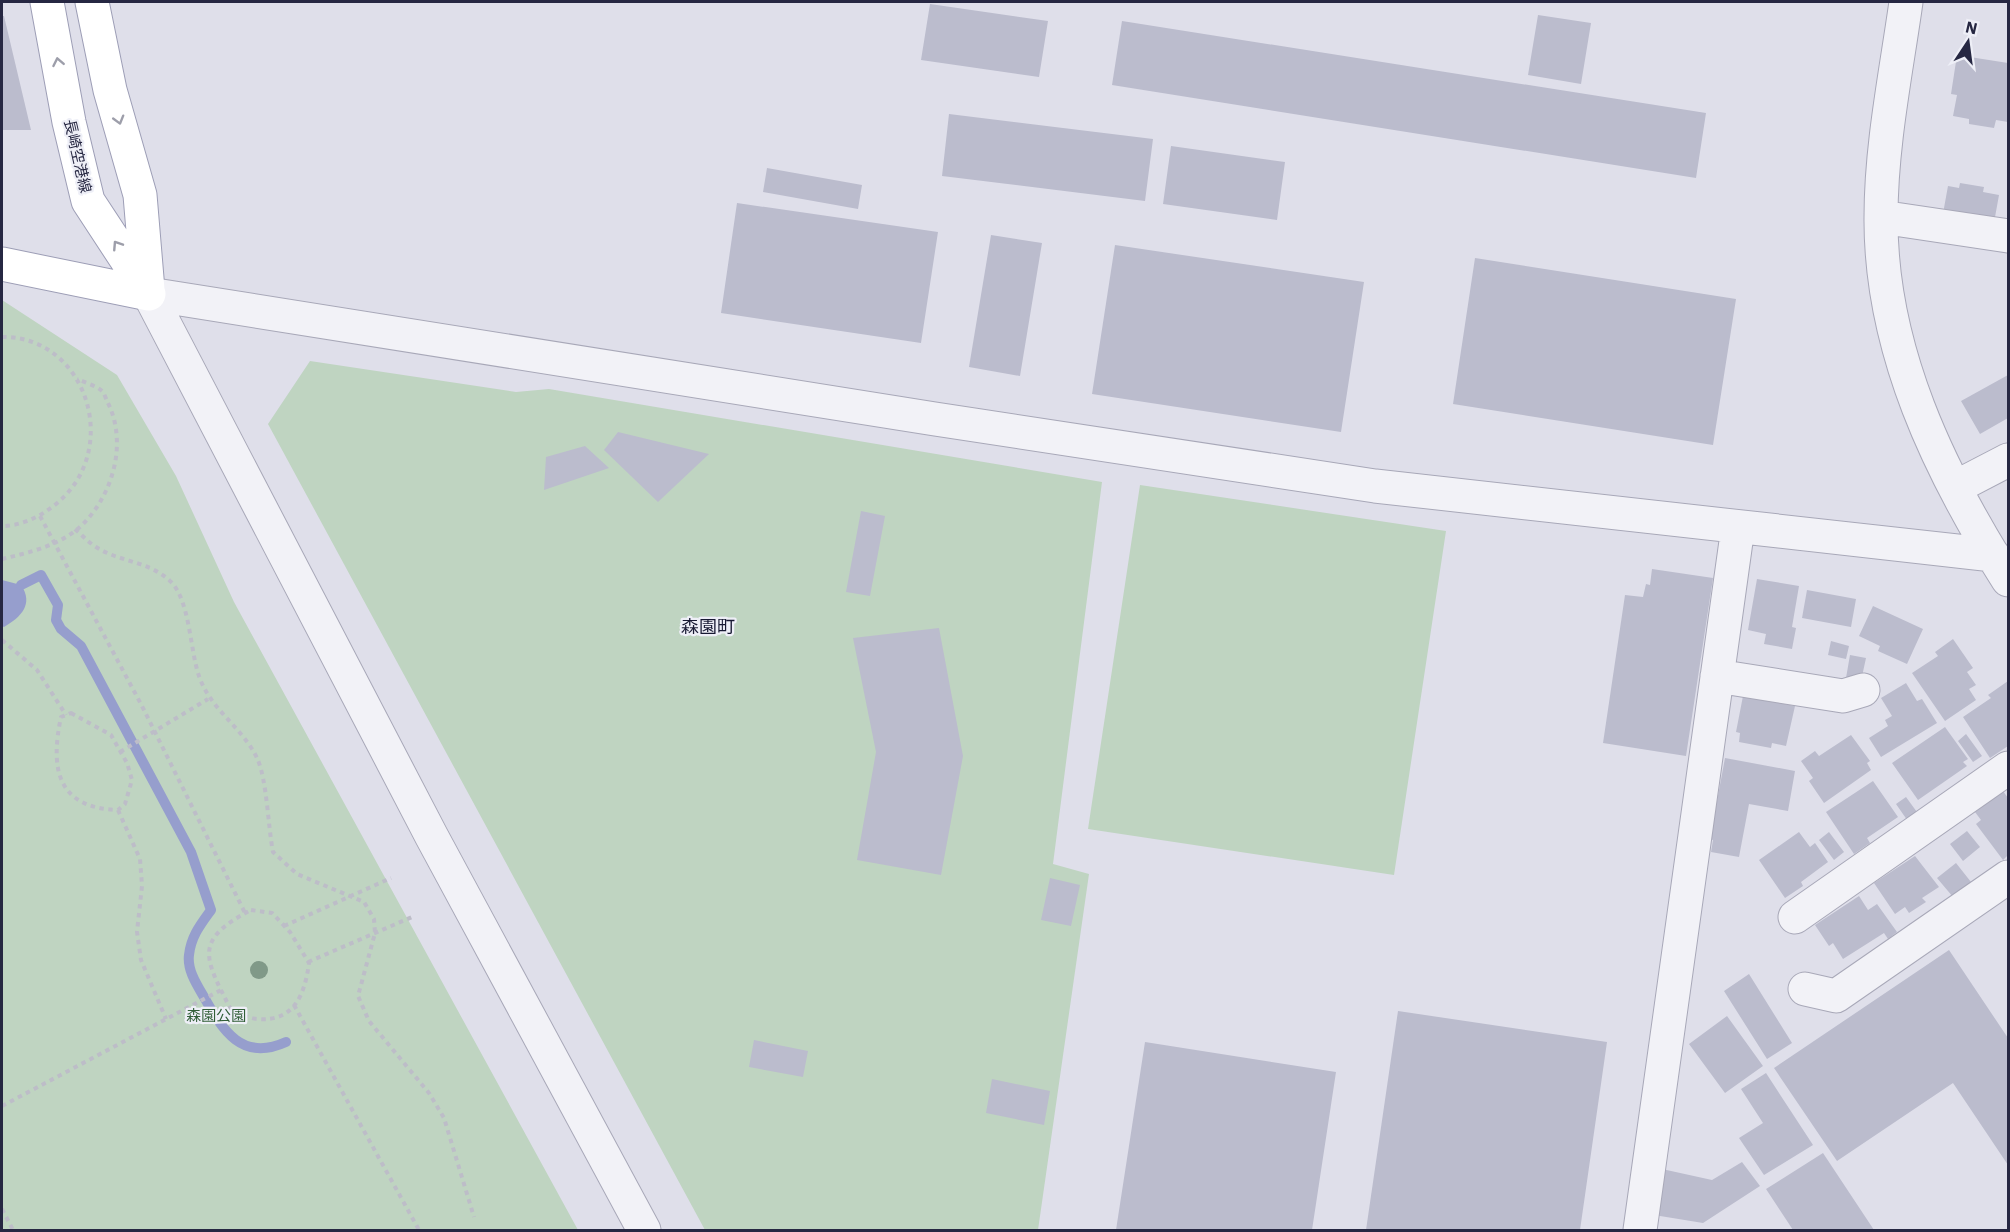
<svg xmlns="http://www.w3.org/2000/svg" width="2010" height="1232" viewBox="0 0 2010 1232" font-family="'IBM Plex Sans','Noto Sans JP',sans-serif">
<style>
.green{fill:#bfd4c1}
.water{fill:#969ecd}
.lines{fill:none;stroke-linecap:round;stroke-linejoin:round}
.stream{stroke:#969ecd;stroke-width:10}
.building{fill:#bbbccd}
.minor-casing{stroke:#a8a8b8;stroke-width:35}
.major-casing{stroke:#9d9eb6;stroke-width:35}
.path{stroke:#bdbdc8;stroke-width:4;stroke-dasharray:4.5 4.5;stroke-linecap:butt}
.minor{stroke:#f2f2f7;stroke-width:33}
.major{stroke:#fff;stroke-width:33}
.tree{fill:#809988}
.oneway{stroke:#9d9eaa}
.labels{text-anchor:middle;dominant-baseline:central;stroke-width:4.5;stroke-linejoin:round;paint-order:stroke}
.street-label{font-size:15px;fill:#262742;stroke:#eeeff7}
.park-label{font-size:15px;fill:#325f38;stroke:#eeeff7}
.quarter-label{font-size:18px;fill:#181933;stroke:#eeeff7}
</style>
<rect width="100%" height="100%" fill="#dfdfea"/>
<path class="green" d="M2 300 117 375 176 476 234 602 578 1230H2Z
M310 361 516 392 549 389 1102 482 1053 864 1089 874 1038 1230H705L268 424Z
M1140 485 1446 531 1394 875 1088 829Z"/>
<path class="water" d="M2 580 21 585C34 604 21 617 4 627L2 626Z"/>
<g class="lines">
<path class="stream" d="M21 585 41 575 58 605 56 620 61 629 81 646 191 852 211 910C201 924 191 936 189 955 187 970 197 985 204 997 223 1031 242 1062 286 1042"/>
</g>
<path class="building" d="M930 4 1048 21 1039 77 921 60Z
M1538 15 1591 23 1581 84 1528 75Z
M2 16H4L31 130H2Z
M1122 21 1706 113 1696 178 1112 85Z
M1957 55 2008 63V122L1996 120 1994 128 1969 124V119L1953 116 1957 95 1951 94Z
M949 114 1153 139 1145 201 942 176Z
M1171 146 1285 162 1277 220 1163 204Z
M767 168 862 185 858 209 763 192Z
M1960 183 1984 187 1983 192 1999 195 1993 228 1942 219 1948 186 1959 188Z
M737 203 938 232 921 343 721 313Z
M991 235 1042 243 1020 376 969 367Z
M1115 245 1364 282 1341 432 1092 394Z
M1475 258 1736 299 1713 445 1453 404Z
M2008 375V418L1980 434 1961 401Z
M618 432 709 454 658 502 604 450Z
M585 446 609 468 544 490 546 457Z
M861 511 885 516 870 596 846 592Z
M1652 569 1713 578 1686 756 1603 743 1625 595 1643 597 1646 584 1650 585Z
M1757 579 1799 586 1792 627 1796 628 1792 649 1764 644 1766 634 1748 630Z
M1807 590 1856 599 1851 627 1802 618Z
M1873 606 1923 629 1907 664 1878 651 1880 646 1859 636Z
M939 628 963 756 941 875 857 860 876 752 853 638Z
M1953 639 1973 668 1967 672 1976 685 1969 689 1976 700 1945 721 1912 673 1938 656 1935 652Z
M1831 641 1849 646 1846 659 1828 655Z
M1850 655 1866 658 1861 681 1846 678Z
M2008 681V746L1990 758 1963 717 1991 698 1988 695Z
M1906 683 1917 701 1922 699 1937 723 1881 757 1869 738 1888 726 1885 720 1892 716 1881 698Z
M1743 696 1795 706 1786 746 1772 743 1771 748 1739 742 1740 733 1736 732Z
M1945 727 1968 759 1963 762 1967 766 1918 800 1892 763Z
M1966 734 1982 756 1973 762 1958 741Z
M1851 735 1870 761 1867 763 1871 770 1824 803 1809 781 1813 778 1801 761 1815 751 1819 756Z
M1725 758 1795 771 1788 811 1749 804 1739 857 1711 852 1713 840 1710 839Z
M1873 781 1898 817 1867 838 1870 843 1854 854 1826 812Z
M2003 791 2008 798V855L2003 860 1976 824 1981 820 1975 812Z
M1906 797 1922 819 1912 827 1896 804Z
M1967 831 1980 847 1963 861 1950 844Z
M1799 832 1810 847 1815 843 1828 862 1801 882 1803 886 1785 898 1759 860Z
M1829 832 1844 852 1834 860 1819 840Z
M1915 856 1939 887 1922 898 1926 902 1909 913 1905 907 1895 914 1874 883Z
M1956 863 1971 882 1953 897 1937 878Z
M1050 878 1080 885 1071 926 1041 920Z
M1859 896 1868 910 1877 904 1897 932 1888 939 1884 933 1843 959 1833 943 1829 946 1815 925Z
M1949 950 2008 1038V1165L1953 1083 1837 1161 1774 1068Z
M1749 974 1792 1043 1767 1059 1724 991Z
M1398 1011 1607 1042 1580 1230H1366Z
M1727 1016 1763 1066 1725 1093 1689 1044Z
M754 1040 808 1051 803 1077 749 1067Z
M1145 1042 1336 1072 1312 1230H1116Z
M1766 1073 1813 1145 1764 1175 1739 1138 1763 1123 1741 1089Z
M992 1079 1050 1091 1044 1125 986 1113Z
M1823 1153 1874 1230H1793L1766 1189Z
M1742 1162 1760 1186 1703 1223 1654 1215 1662 1169 1712 1180Z"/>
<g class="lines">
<defs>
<path id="minor" d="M1906 2C1896 73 1881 145 1881 217 1880 349 1939 471 2008 580
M1881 217 2008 236
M149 294 935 419 1375 486 1993 555
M149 294 432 837 644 1230
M1956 487 2008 460
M1717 676 1843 696 1863 690
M1795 917 2008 768
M1805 989 1836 996 2008 877
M1640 1230 1738 527"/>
<path id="major" d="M47 2 69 122 88 201 149 294
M92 2 110 90 140 195 148 290
M2 264 149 294"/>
</defs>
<use href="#minor" class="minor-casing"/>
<use href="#major" class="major-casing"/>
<path class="path" d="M2 337C89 336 124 455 52 507 38 518 19 526 2 526
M40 516 142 706 245 913
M75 529C82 535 88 542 96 547 119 562 149 561 170 581 190 599 190 651 199 676 210 709 242 727 257 758 267 779 268 827 273 852L297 874 364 902 374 919 375 933 358 996 369 1021 429 1093 444 1118 474 1217
M2 559C31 552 63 545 85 522 114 491 127 442 108 403 106 400 105 394 102 391 97 386 84 382 77 379
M2 640 37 670 66 715
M71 713 111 735 127 763 132 780 125 804 118 810C57 808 50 769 61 717Z
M120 752 208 699
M118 810 140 859 142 886 137 932 141 960 166 1019
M251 910 272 913 290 932 309 963C305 993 295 1022 258 1019 250 1019 239 1013 231 1010 205 958 192 941 251 910Z
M284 926 391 878
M308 962 412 917
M294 1005 419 1230
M2 1106 221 990
M2 1209 13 1230"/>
<use href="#minor" class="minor"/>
<use href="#major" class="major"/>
</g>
<circle class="tree" cx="259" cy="970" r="9"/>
<defs><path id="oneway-chevron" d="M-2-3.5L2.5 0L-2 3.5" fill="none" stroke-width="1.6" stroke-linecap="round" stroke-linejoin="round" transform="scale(1.5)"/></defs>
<g class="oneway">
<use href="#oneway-chevron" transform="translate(58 62) rotate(-101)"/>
<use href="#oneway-chevron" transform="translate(119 120) rotate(74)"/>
<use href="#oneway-chevron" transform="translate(117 245) rotate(-123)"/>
</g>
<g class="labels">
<g class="street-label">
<text transform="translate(78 156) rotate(77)">長崎空港線</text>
</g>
<g class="park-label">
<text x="216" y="1015">森園公園</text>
</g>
<g class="quarter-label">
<text x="708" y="626">森園町</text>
</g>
</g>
<rect width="2010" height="1232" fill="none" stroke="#262742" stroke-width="6"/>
<g transform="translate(1968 42) rotate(13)" stroke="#eeeff7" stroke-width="4.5" paint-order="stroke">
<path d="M0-4.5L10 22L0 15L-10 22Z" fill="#262742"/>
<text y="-9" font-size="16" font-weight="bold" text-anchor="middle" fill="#262742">N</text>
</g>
</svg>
